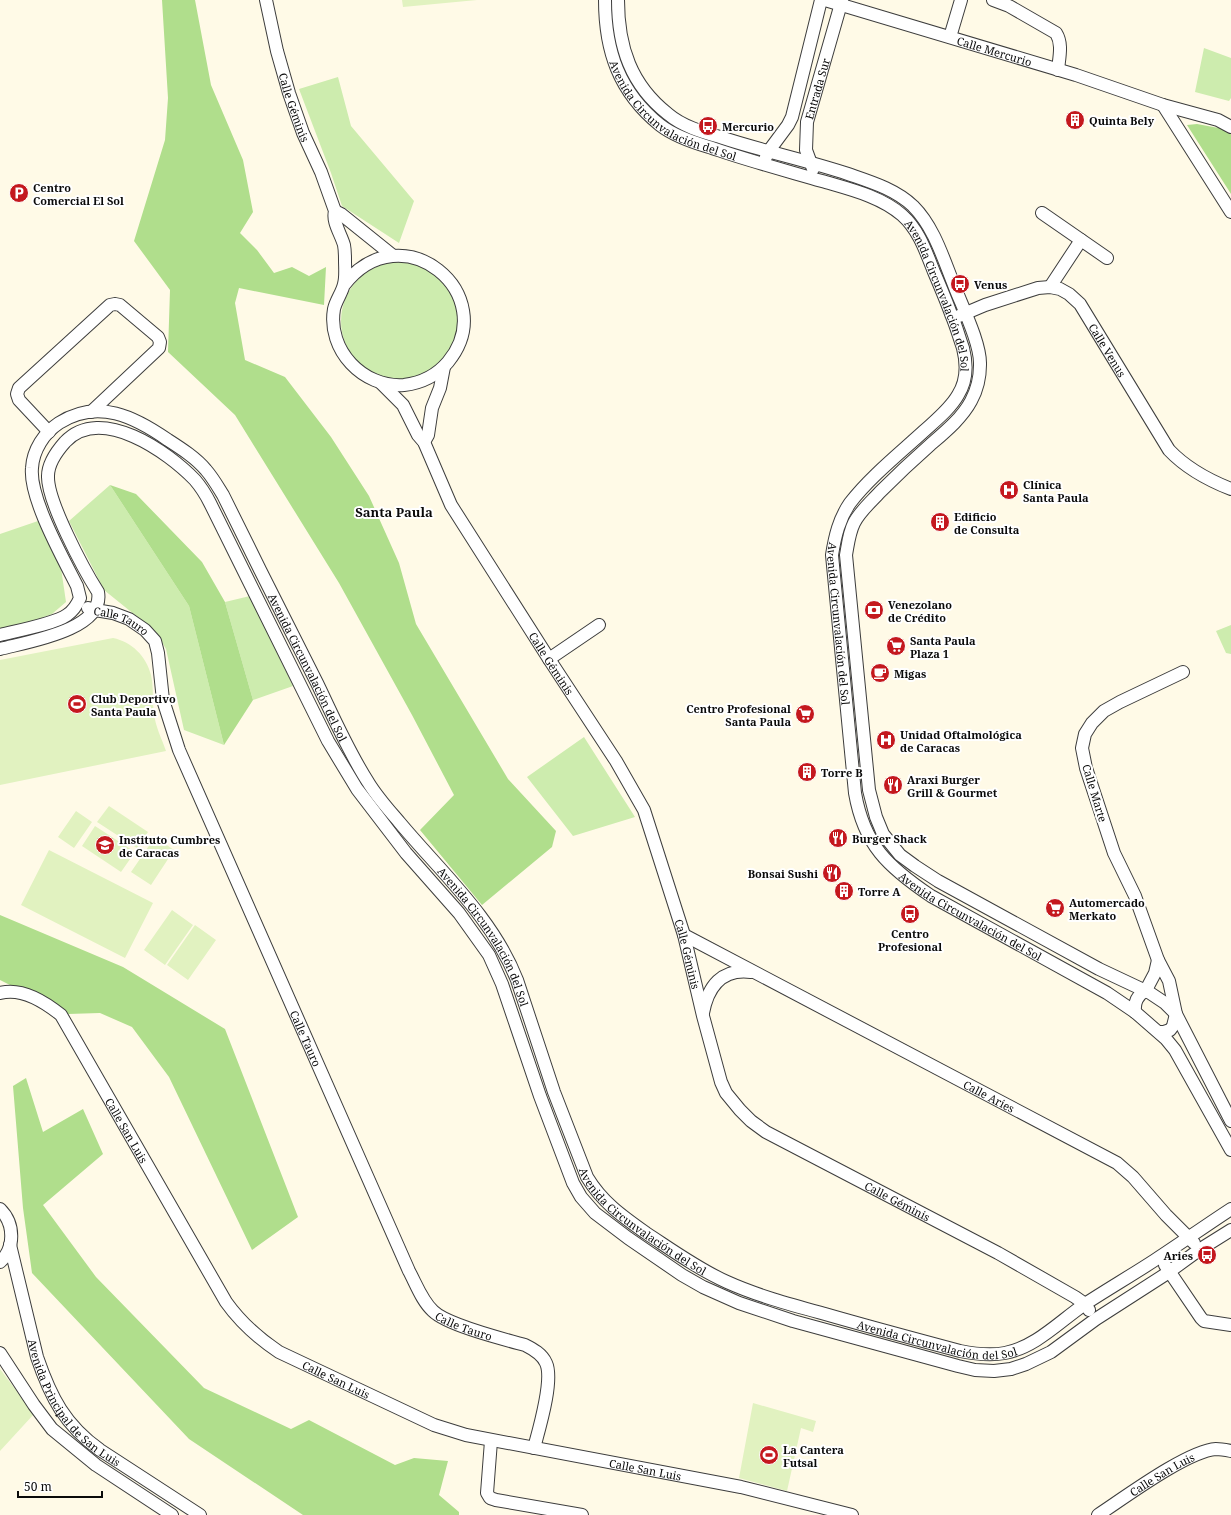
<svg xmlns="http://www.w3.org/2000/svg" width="1231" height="1515" viewBox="0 0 1231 1515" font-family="'Noto Serif',serif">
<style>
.green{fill:#cdecae}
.forest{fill:#b0de8c}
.pitch{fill:#e1f2c0}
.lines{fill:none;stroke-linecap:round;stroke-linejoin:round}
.minor-casing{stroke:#3d3d3d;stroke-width:14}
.minor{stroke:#fff;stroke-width:12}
.labels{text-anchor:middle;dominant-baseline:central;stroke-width:4;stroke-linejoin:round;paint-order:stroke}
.street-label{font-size:11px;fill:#0a0a0a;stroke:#fff}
.poi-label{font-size:11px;font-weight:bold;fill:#0a0a0a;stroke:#fff;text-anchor:start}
.quarter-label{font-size:13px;font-weight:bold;fill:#0a0a0a;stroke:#fff}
</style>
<rect width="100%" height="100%" fill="#fffae7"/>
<path class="green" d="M1204 48 1231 58V98L1229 101 1195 92Z
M338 77 351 126 414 201 399 243 342 206 331 173 299 89Z
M341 321a59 59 0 1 1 118 0a59 59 0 1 1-118 0Z
M110 485 189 606 224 745 184 730 166 649 156 632 104 590 69 521Z
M38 521 48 536 61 568 66 602 52 614 25 624 0 630V534Z
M250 596 293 686 253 700 225 602Z
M1231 625V654L1226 653 1216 631Z
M584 737 635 817 573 836 527 777Z"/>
<path class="forest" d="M162 0H195L211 85 243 160 253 212 240 233 257 250 274 273 292 267 309 276 326 267 324 305 239 288 235 303 245 360 285 377 331 437 369 496 399 563 416 624 508 779 556 831 552 847 482 905 420 830 454 795 412 715 339 583 235 415 168 352 170 290 134 241 165 140 168 98Z
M1197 124 1224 129 1231 133V194L1187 125Z
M110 485 136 494 202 562 225 602 253 700 224 745 189 606Z
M0 915 123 967 225 1029 298 1217 252 1250 169 1077 132 1027 100 1013 68 1014 0 980Z
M26 1078 43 1132 83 1109 103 1154 43 1205 96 1277 204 1388 291 1429 309 1420 395 1465 414 1458 448 1461 439 1495 459 1512V1515H303L189 1439 32 1273 23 1208 13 1086Z"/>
<path class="pitch" d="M402 0H477L403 7Z
M113 638C132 642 146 656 151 675 154 688 152 701 154 713 155 726 162 739 166 751L0 785V660Z
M109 806 148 832 137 848 97 822Z
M76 811 92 822 74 848 58 837Z
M95 826 135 852 121 872 82 846Z
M155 837 174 850 151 885 131 872Z
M49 850 153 903 125 958 21 905Z
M172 910 193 925 165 965 144 950Z
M195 925 216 940 188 980 167 965Z
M0 1369 34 1414 0 1451Z
M753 1403 816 1421 813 1432 801 1428 787 1491 739 1478Z"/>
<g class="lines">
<defs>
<g id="minor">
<path id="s1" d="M266 0 277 51 289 93 303 133 321 172 335 211C332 222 341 234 344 245 345 250 345 255 345 260 345 268 346 277 344 284 342 293 336 300 334 309 327 350 363 388 404 385 421 383 437 375 448 362 503 295 402 210 344 285"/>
<path id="s2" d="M605 0C605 51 619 92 660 125 674 136 692 142 709 147 746 160 784 170 822 181 849 189 880 196 902 215 919 230 926 252 934 272 940 286 946 300 951 314 956 325 959 337 963 348 967 364 967 381 958 395 950 409 936 420 924 431 900 453 870 477 850 503 839 519 835 536 832 555L855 793C864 845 888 867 931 896L1107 993 1135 1012 1166 1039 1175 1050 1231 1150"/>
<path d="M618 0C618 47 631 85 668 114 682 126 702 132 720 137 762 151 806 160 848 174 871 182 895 189 913 206 934 227 943 258 954 285 962 306 981 344 980 365 980 377 977 390 971 401 962 418 945 432 930 445 913 460 896 476 880 492 871 502 860 511 854 523 849 533 848 544 846 555L869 790 876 817 883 834 900 855 915 866 938 881 1099 969 1150 993 1165 1003 1176 1014 1231 1121"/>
<path id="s3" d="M825 0 1076 75 1163 105 1218 120 1231 127"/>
<path d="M993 0 1009 6 1056 33C1063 44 1059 58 1058 70"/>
<path d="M950 37 961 0"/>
<path d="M1163 105 1231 212"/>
<path d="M766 157 768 152 788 125 792 117 821 0"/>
<path id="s4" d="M813 169 806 150 807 122 842 0"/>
<path d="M335 211 341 214 392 255"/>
<path d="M1042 213 1107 258"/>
<path d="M1050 287 1081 240"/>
<path id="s5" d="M959 316 985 305 1038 288 1050 287 1060 289 1069 294 1080 304 1169 450C1187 469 1208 480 1231 489"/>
<path id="s6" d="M381 383 403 405 418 435 424 442 451 505 549 659 616 761 644 810 684 935 703 1016 721 1082 726 1093 740 1110 751 1121 766 1132 998 1253 1075 1297 1085 1304 1089 1310"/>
<path d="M49 432 19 400 17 394 19 388 110 305 115 304 120 305 158 337 160 342 159 348 91 412"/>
<path d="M424 442 428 435 432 408 440 388 444 367"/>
<path id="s7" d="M88 608 95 610 113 613 129 619 145 630 155 641 158 653 163 700 179 750 409 1271C416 1284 422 1301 433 1311 447 1325 503 1339 525 1345 533 1349 542 1354 546 1363 554 1380 539 1429 534 1448"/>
<path id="s8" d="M0 635C16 631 54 624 67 615 73 611 77 605 80 598L77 586C63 558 29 498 32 468 33 450 44 433 59 423 98 398 135 417 168 440 182 449 196 458 206 470 213 478 218 487 223 495 254 558 285 620 317 683 333 716 348 751 368 782 377 797 389 810 400 823 441 872 493 918 517 980L554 1092 587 1177C602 1202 622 1216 646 1233 672 1250 698 1269 727 1282 758 1296 792 1305 825 1314 870 1327 915 1339 960 1351 975 1354 990 1356 1005 1353 1036 1347 1060 1321 1085 1304 1108 1289 1132 1275 1155 1260 1181 1243 1205 1226 1231 1209"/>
<path d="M0 649C26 642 105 630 98 592 84 570 47 501 48 476 48 463 57 451 65 442 101 404 168 452 195 480 201 487 206 495 210 503L328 741 357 789 406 853 459 913 489 955 502 984 540 1096 573 1183 581 1197 595 1213 628 1238 682 1275 703 1287 739 1303 793 1321 958 1366 975 1370 994 1371 1011 1369 1026 1364 1051 1352 1096 1319 1166 1274 1199 1250 1231 1230"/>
<path d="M549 659 599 625"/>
<path id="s9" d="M684 935 1117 1163 1133 1177 1166 1215 1194 1243"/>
<path d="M1146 990 1155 973 1158 960"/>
<path id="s10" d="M0 993C22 987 45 1002 61 1015L226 1302C241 1323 258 1338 279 1352L434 1425 466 1435 741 1487 852 1515"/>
<path d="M1135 1012C1134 1002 1137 996 1146 990"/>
<path d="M703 1013C708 986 722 968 751 972"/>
<path d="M1159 1032H1164L1170 1030 1173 1026 1176 1014 1169 981 1158 960 1135 896 1114 853 1086 768 1082 748 1085 734 1092 723 1104 711 1120 702 1183 672"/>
<path d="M0 1209C15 1224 15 1248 0 1262"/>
<path id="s11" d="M10 1245 37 1357C51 1398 65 1425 100 1450L200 1515"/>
<path d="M1165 1265 1201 1318 1204 1321 1231 1325"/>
<path d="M0 1353 34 1405 52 1429 96 1465 172 1515"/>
<path d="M491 1441 487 1493 490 1498 496 1500 582 1515"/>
<path id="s12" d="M1098 1515C1124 1498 1187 1451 1216 1449 1221 1449 1226 1450 1231 1451"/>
</g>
</defs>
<use href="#minor" class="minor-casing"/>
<use href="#minor" class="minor"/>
</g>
<defs>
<symbol id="building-disc" viewBox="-11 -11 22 22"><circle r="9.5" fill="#c4181e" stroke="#fff"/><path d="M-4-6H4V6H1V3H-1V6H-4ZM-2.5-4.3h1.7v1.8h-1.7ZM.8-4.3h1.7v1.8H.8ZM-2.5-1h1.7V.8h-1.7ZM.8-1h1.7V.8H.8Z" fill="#fff"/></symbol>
<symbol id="bus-disc" viewBox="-11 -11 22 22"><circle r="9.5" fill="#c4181e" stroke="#fff"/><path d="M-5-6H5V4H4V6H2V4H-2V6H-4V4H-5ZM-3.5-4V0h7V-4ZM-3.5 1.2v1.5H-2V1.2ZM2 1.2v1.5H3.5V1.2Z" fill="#fff"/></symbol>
<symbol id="parking-disc" viewBox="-11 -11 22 22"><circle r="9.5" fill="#c4181e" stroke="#fff"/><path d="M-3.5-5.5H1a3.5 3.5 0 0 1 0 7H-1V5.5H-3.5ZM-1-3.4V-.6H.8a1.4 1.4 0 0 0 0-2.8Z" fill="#fff"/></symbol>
<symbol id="hospital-disc" viewBox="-11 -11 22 22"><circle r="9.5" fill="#c4181e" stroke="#fff"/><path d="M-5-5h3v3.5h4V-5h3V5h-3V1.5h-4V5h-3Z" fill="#fff"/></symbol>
<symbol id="bank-disc" viewBox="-11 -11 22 22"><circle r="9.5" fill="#c4181e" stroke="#fff"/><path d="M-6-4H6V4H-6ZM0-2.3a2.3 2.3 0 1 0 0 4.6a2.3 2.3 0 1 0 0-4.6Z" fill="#fff"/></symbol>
<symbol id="supermarket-disc" viewBox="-11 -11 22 22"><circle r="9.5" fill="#c4181e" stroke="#fff"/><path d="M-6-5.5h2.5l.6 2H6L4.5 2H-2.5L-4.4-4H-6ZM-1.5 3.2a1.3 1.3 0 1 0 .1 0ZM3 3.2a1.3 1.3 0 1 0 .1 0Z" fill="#fff"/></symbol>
<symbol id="cafe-disc" viewBox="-11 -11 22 22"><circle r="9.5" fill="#c4181e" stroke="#fff"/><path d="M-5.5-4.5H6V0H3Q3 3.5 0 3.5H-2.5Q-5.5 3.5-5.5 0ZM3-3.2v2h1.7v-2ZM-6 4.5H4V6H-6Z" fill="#fff"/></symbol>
<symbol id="stadium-disc" viewBox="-11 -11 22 22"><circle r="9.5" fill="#c4181e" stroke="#fff"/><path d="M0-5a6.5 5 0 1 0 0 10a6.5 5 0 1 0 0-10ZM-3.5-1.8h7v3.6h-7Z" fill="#fff"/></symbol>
<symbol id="restaurant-disc" viewBox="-11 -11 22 22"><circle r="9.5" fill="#c4181e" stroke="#fff"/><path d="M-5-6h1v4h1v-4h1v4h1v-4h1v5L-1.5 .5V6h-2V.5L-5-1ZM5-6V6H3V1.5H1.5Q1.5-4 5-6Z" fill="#fff"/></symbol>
<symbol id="school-disc" viewBox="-11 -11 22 22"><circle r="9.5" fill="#c4181e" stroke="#fff"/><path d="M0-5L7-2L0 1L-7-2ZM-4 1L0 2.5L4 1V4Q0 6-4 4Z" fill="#fff"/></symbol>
</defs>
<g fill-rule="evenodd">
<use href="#building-disc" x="1064" y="109" width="22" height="22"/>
<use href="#bus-disc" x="697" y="115" width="22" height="22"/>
<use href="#parking-disc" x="8" y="182" width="22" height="22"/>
<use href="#bus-disc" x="949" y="273" width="22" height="22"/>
<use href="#hospital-disc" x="998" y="479" width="22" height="22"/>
<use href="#building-disc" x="929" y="511" width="22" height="22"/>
<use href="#bank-disc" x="863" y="599" width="22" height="22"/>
<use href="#supermarket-disc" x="885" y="635" width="22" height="22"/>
<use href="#cafe-disc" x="869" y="662" width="22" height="22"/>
<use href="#stadium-disc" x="66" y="693" width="22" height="22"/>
<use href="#supermarket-disc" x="794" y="703" width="22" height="22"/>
<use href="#hospital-disc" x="875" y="729" width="22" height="22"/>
<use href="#building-disc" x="796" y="761" width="22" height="22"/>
<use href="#restaurant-disc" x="882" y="774" width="22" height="22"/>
<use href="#restaurant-disc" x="827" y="827" width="22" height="22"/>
<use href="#school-disc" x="94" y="834" width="22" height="22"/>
<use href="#restaurant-disc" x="821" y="862" width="22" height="22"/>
<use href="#building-disc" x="833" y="880" width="22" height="22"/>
<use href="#supermarket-disc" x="1044" y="897" width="22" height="22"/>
<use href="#bus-disc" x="899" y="903" width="22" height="22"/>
<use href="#bus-disc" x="1196" y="1244" width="22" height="22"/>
<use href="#stadium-disc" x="758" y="1444" width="22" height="22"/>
</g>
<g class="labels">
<g class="street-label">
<text stroke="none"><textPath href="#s3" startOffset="177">Calle Mercurio</textPath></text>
<text stroke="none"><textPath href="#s4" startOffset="83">Entrada Sur</textPath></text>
<text stroke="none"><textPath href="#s1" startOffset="111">Calle Géminis</textPath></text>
<text stroke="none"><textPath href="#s2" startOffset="143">Avenida Circunvalación del Sol</textPath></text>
<text stroke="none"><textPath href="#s2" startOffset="491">Avenida Circunvalación del Sol</textPath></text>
<text stroke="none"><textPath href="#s5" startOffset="185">Calle Venus</textPath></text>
<text stroke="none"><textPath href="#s7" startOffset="36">Calle Tauro</textPath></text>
<text stroke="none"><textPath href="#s2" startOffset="875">Avenida Circunvalación del Sol</textPath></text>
<text stroke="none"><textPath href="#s6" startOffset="330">Calle Géminis</textPath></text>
<text stroke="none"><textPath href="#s8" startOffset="675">Avenida Circunvalación del Sol</textPath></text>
<text transform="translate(1095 793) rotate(73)">Calle Marte</text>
<text stroke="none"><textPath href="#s2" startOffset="1222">Avenida Circunvalación del Sol</textPath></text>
<text stroke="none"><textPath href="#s8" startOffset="999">Avenida Circunvalación del Sol</textPath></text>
<text stroke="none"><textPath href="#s6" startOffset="654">Calle Géminis</textPath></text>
<text stroke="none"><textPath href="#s7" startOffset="504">Calle Tauro</textPath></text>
<text stroke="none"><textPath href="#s9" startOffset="345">Calle Aries</textPath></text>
<text stroke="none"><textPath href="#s10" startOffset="200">Calle San Luis</textPath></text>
<text stroke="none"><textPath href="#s6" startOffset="1003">Calle Géminis</textPath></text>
<text stroke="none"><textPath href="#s8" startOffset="1334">Avenida Circunvalación del Sol</textPath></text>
<text stroke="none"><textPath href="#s7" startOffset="840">Calle Tauro</textPath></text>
<text stroke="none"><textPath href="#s8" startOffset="1658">Avenida Circunvalación del Sol</textPath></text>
<text stroke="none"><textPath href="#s10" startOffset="535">Calle San Luis</textPath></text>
<text stroke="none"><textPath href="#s11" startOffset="175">Avenida Principal de San Luis</textPath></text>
<text stroke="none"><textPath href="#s10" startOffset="859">Calle San Luis</textPath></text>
<text stroke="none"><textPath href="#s12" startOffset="76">Calle San Luis</textPath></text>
</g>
<g class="poi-label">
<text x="1089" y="120">Quinta Bely</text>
<text x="722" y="126">Mercurio</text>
<text x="33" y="187">Centro<tspan x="33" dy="13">Comercial El Sol</tspan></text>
<text x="974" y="284">Venus</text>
<text x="1023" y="484">Clínica<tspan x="1023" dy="13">Santa Paula</tspan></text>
<text x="954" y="516">Edificio<tspan x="954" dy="13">de Consulta</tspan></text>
<text x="888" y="604">Venezolano<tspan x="888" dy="13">de Crédito</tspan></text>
<text x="910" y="640">Santa Paula<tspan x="910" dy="13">Plaza 1</tspan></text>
<text x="894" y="673">Migas</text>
<text x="91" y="698">Club Deportivo<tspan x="91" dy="13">Santa Paula</tspan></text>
<text x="791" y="708" text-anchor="end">Centro Profesional<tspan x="791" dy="13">Santa Paula</tspan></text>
<text x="900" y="734">Unidad Oftalmológica<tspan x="900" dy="13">de Caracas</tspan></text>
<text x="821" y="772">Torre B</text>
<text x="907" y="779">Araxi Burger<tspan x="907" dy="13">Grill &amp; Gourmet</tspan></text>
<text x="852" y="838">Burger Shack</text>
<text x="119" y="839">Instituto Cumbres<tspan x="119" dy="13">de Caracas</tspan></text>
<text x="818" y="873" text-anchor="end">Bonsai Sushi</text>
<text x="858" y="891">Torre A</text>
<text x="1069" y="902">Automercado<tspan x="1069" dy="13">Merkato</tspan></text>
<text x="910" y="933" text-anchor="middle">Centro<tspan x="910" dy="13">Profesional</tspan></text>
<text x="1193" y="1255" text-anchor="end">Aries</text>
<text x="783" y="1449">La Cantera<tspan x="783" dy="13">Futsal</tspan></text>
</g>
<g class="quarter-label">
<text x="394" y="512">Santa Paula</text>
</g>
</g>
<path d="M18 1491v6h84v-6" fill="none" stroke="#0a0a0a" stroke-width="2"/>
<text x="24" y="1491" font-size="12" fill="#0a0a0a" stroke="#ffffff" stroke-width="3" paint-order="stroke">50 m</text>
</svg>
